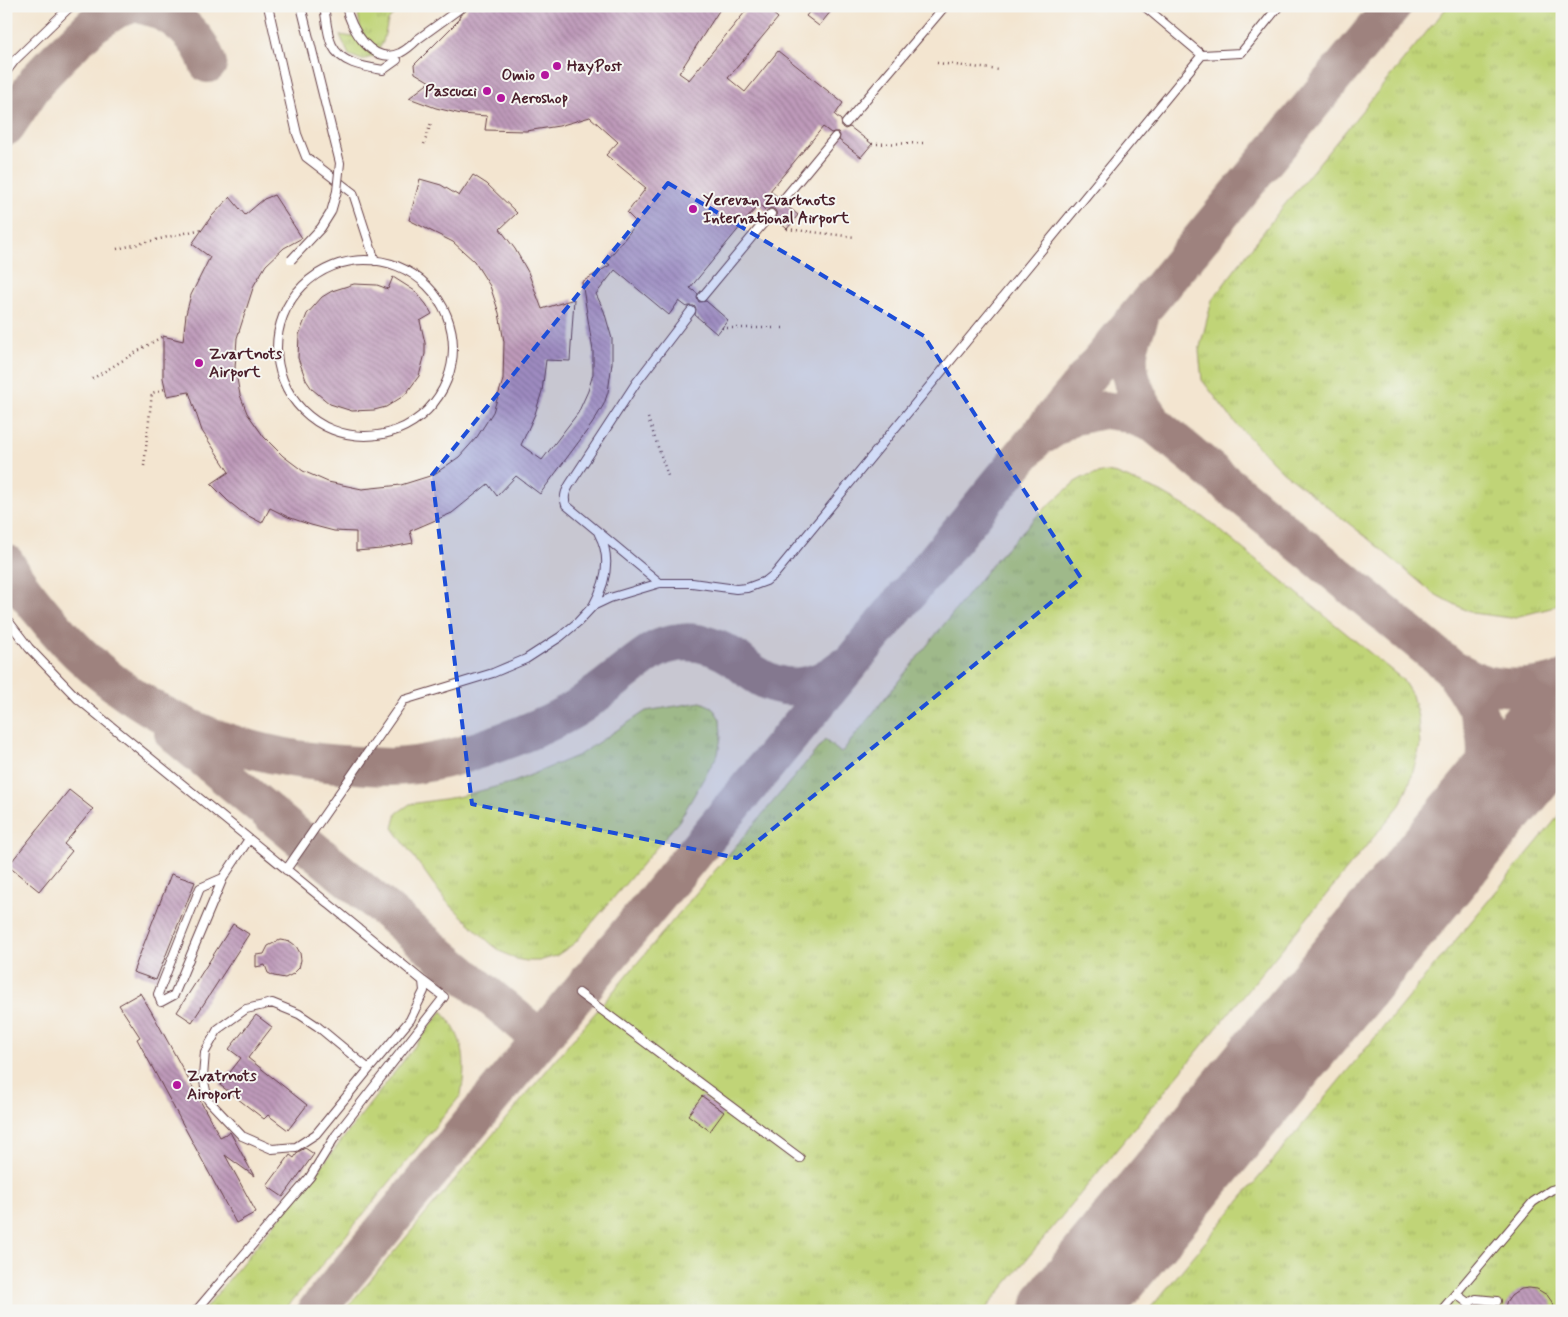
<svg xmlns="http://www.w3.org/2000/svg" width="1568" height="1317" viewBox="0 0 1568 1317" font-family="Mynerve,sans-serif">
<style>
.grass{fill:url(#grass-tufts);stroke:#857a51}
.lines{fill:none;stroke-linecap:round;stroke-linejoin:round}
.taxiway{stroke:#9e827e;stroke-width:38}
.runway{stroke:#9e827e;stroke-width:94}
.building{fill:url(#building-back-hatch)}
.service-casing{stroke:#633d44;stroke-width:10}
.path{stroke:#633d44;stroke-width:2.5;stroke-dasharray:1 4;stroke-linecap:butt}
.service{stroke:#fff;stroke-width:8}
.service-bridge-casing{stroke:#633d44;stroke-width:10;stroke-linecap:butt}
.service-bridge{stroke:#fff;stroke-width:8}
.marked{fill:#1d4ed8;fill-opacity:0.2;stroke:#1d4ed8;stroke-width:4;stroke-dasharray:10 6;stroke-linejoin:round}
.poi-dot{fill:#b5179e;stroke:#f6f6f2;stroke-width:2}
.labels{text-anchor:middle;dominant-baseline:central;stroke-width:4;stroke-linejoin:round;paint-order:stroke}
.poi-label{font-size:16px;font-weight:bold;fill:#4a1f2b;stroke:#f6f6f2;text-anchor:start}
</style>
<defs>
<pattern id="grass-tufts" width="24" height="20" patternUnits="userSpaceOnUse" patternTransform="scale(1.25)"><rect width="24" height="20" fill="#c0d477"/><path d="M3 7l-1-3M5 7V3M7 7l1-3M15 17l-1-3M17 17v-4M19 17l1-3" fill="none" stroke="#a6b667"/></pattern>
<pattern id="building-back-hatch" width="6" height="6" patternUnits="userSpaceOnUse" patternTransform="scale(1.25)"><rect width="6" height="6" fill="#be9aba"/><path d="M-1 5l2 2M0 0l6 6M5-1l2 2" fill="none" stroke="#9c7d97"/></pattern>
</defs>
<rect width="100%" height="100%" fill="#f6f6f2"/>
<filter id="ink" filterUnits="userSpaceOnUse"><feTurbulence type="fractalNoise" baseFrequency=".02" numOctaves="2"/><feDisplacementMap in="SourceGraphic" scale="10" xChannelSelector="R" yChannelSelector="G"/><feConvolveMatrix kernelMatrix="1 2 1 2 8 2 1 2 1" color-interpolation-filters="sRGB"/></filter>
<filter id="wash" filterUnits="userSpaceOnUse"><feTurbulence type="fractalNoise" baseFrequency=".0096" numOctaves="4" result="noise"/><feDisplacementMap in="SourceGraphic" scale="20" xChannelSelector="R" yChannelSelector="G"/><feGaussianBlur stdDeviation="1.12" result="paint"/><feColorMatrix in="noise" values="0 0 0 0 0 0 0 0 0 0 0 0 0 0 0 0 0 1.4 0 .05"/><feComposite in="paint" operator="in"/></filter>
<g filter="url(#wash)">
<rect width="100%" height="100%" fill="#f3e5d0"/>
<path class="grass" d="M357 6H400L388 21 383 42 375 56 362 60 349 55 340 35 352 37 360 26Z
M1448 6H1562V601L1551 608 1511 618 1472 613 1434 594 1366 537 1282 471 1236 424 1202 380 1199 351 1212 300 1277 214Z
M1106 472 1117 474 1161 492 1205 518 1402 679 1412 695 1418 717 1420 746 1411 779 1400 805 984 1311H344L825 740 841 753 997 558 1040 513 1075 482 1084 477Z
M701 702 712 707 720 719 721 737 718 754 679 821 575 943 556 956 539 961H527L515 959 502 952 490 943 445 900 393 828 397 813 410 804 457 797 514 782 579 755 646 711Z
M1562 812V1311H1148Z
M442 1011C465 1039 467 1060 461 1095L284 1311H203L314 1176Z"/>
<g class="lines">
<path class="taxiway" d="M145 6C173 12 200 37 208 64
M6 127 38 79 60 56 94 24 117 9 127 6
M1154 424 1451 668C1462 684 1473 699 1480 717 1493 751 1482 791 1471 823
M1045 434 1071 417 1104 410 1126 413 1154 424C1140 403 1124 375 1130 347 1132 337 1137 327 1140 317
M6 563C17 584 34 603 49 621 128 715 235 760 357 765 368 766 379 767 391 767 429 766 476 752 512 738 536 729 560 719 581 705 598 693 615 680 631 667 642 659 654 648 668 645 692 638 715 645 736 659 742 664 748 670 755 674 784 694 816 689 843 667
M1451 668C1460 672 1470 678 1479 682 1505 691 1537 688 1562 680
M173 733 541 1039
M316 1311 1393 6"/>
<path class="runway" d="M1068 1311 1562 714"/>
</g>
<g id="blocks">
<path class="building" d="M468 6H722L679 73 689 80 750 6H764L778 18 728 78 745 92 778 51 843 103 835 115 841 120 842 127 845 129 850 127 872 144 861 157 839 140 840 136 838 132H834L831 133 823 127 770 191 778 197 776 201 778 205 782 207 786 205 798 215 787 229 775 218 777 214 775 210 771 208 766 211 759 204 690 288 698 294 697 298 699 302 706 301 728 320 717 334 695 315 696 309 694 306H689L687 307 679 301 669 315 615 270 596 294 604 311 612 339V363L608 392 604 404 592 424 540 494 516 476 497 496 488 484 452 513 410 531 413 543 381 549 356 551V532L334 531 311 525 288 517 270 508 262 523 243 513 228 501 211 484 229 472 202 431 189 392 167 396 163 378V336L183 341 186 314 191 295 210 257 192 244 211 217 230 197 245 215 264 199 274 195 302 238 284 248 266 265 254 285 237 338 235 368 240 395 247 413 264 437 283 456 303 471 328 482 362 489 401 485 433 475 459 457 477 437 493 412 503 380 504 342 499 313 490 286 474 261 453 242 409 220 420 179 441 185 459 196 473 175 487 184 517 213 500 229 515 249 528 272 542 309 574 299 570 361 546 360 542 391 535 414 521 445 542 460 578 413 588 391 593 374V351L582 282 610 265 606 262 637 223 627 213 646 188 606 155 618 142 590 117 559 126 526 131 485 130 487 116 461 114 436 108 409 98 430 82 415 73 414 65 458 21 460 15 466 11Z
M814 6H835L819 26 806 16Z
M393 277 415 291 426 304 432 314 420 321 425 343V354L419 376 405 395 386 407 374 410 352 411 330 404 312 389 306 380 298 358 299 335 307 314 322 297 332 291 354 284 377 285 388 289Z
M69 790 93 809 64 844 72 851 39 891 8 866Z
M171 874 195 882 156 980 133 972Z
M233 924 249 934 192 1022 177 1012Z
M280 940 291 942 296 946 300 953 301 960 299 968 293 974 285 978 274 976 268 973 265 965 256 967V955L264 954 268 946Z
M140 993 151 1011 220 1137 230 1132 254 1176 225 1155 256 1212 236 1223 137 1039 140 1037 119 1005Z
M256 1015 272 1027 248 1058 307 1105 288 1130 268 1115 264 1119 220 1085 241 1058 229 1049Z
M702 1096 724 1112 710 1131 688 1115Z
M305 1148 314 1154 283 1197 267 1186 290 1155 294 1158 298 1152Z
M1529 1288 1537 1289 1547 1295 1552 1302 1554 1311H1505L1506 1303 1511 1296 1521 1289Z"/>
</g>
</g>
<g filter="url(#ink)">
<use href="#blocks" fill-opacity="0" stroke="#633d44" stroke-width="1"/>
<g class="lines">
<defs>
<path id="service" d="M268 6 297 134 306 157 353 193 375 261
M324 6C326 17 327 35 332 45 341 64 365 67 383 70L397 60
M346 6C350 28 372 66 400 53 406 50 413 44 418 39 433 28 447 18 462 7
M1144 6 1202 55 1241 53 1279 6
M6 72 15 60 71 6
M846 123 945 6
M782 201 835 137
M277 348a88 88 0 1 1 176 0a88 88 0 1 1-176 0Z
M702 297 771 214
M660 583 566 505C563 496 566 491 570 484L636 383 691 311
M593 606C606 583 612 558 599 534
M6 618 29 648 78 699 423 981 424 991 410 1020 369 1069 316 1134 296 1147 272 1149 242 1136 208 1100 203 1077 205 1052 218 1029 246 1009 272 1003 299 1014 317 1026 369 1069
M286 870 404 700 493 673 526 659 560 637 578 622 593 606 610 598 660 583H692L736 589 747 588 766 581 775 574 1202 55
M223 878 200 888 158 994 161 1002 174 995 223 878 249 839
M579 993 800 1158
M1456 1294 1468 1303 1472 1311
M1468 1303 1476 1299 1497 1301
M196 1311 310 1177 336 1135 444 997 423 981
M1441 1311 1533 1202 1551 1190 1562 1187"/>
</defs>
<use href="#service" class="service-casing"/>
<path class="path" d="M937 63 1000 70
M424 144 431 123
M872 144 924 143
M787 229 855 237
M117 249 202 229
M722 328H783
M92 379 163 336
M648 418 668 476
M144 466 152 393 165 389"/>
<use href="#service" class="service"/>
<defs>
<path id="service-bridge" d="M291 260 321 228 331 212 337 191 340 163 301 6"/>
</defs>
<use href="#service-bridge" class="service-bridge-casing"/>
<use href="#service-bridge" class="service-bridge"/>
</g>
</g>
<path class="marked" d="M668 183 924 336 1081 578 737 858 472 804 432 475Z"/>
<g class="poi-dot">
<circle cx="557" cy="66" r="5"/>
<circle cx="545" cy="75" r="5"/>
<circle cx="487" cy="91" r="5"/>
<circle cx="501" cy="98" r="5"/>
<circle cx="693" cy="209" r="5"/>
<circle cx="199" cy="363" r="5"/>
<circle cx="177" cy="1085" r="5"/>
</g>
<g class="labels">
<g class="poi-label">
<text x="567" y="66">HayPost</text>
<text x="535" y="75" text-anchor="end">Omio</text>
<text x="477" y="91" text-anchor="end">Pascucci</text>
<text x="511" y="98">Aeroshop</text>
<text x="703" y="200">Yerevan Zvartnots<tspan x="703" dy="18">International Airport</tspan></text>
<text x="209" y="354">Zvartnots<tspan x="209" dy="18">Airport</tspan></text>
<text x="187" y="1076">Zvatrnots<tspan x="187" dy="18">Airoport</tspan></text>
</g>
</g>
<rect width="1568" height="1317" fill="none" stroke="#f6f6f2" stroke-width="25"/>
</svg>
